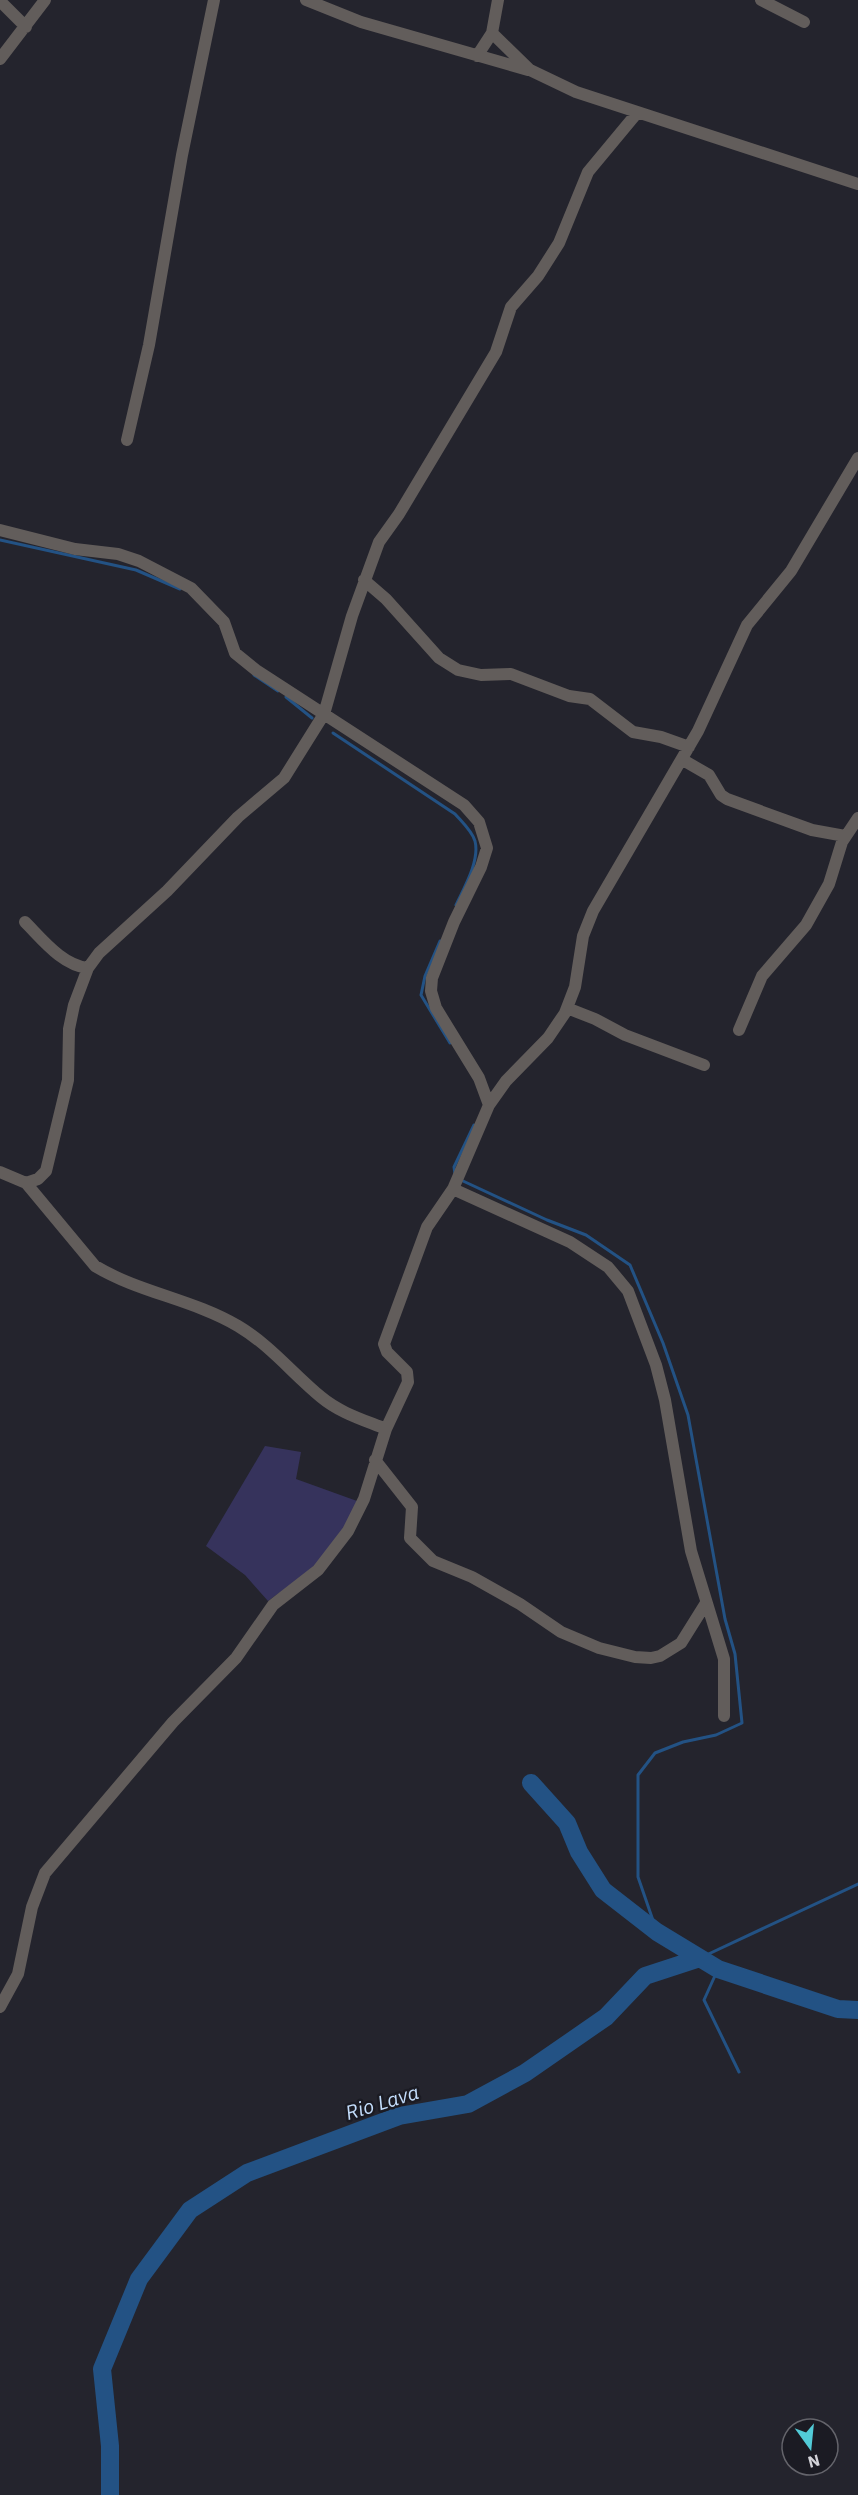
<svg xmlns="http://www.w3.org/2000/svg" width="858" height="2495" viewBox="0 0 858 2495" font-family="'IBM Plex Sans',sans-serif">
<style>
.green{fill:#36335c}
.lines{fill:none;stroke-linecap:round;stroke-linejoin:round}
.stream{stroke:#235284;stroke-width:3}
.river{stroke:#235284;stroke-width:18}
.street{stroke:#625d5b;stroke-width:12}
.labels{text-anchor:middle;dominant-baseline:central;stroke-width:5;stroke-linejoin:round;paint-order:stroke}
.water-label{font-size:20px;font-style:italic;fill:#c3ddfc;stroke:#1b1b23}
</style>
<rect width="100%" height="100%" fill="#24242d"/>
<path class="green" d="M265 1446 301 1452 296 1479 357 1501C335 1554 313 1569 268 1601L245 1575 206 1546Z"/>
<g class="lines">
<path class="stream" d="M0 540 136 570 180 589
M254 675 278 691
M286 697 312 718
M333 733 455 814C462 822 472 831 475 841 480 861 464 888 456 905
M440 941 425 976 421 995 450 1043
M455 1174 454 1167 474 1125
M463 1181 547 1220 586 1235 630 1265 663 1343 688 1415 725 1619 735 1654 742 1723 716 1735 683 1742 655 1753 638 1775V1877L657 1932
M700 1958 858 1884
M718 1969 704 2000 739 2072"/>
<path class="river" d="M531 1783 567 1823 579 1852 603 1890 657 1932 718 1969 838 2009 858 2010
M110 2495V2446L102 2369 139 2279 190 2210 247 2173 399 2116 468 2104 525 2073 606 2017 645 1976 700 1958"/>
<path class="street" d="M306 0 361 22 528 70
M498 0 492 33 530 70 576 92 858 184
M761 0 804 22
M0 1 26 27
M477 56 492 33
M0 59 45 0
M127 440 149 345 182 155 214 0
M0 530 75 549 118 554 139 561 191 588 224 622 235 653 256 670 464 805 479 822 487 848 481 867 454 922 432 978 431 991 436 1008 479 1078 489 1105 453 1189 427 1227 384 1344 387 1352 407 1372 408 1382 386 1429 364 1499 348 1531 318 1570 273 1605 236 1658 173 1722 45 1873 32 1907 18 1974 0 2007
M364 580 386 599 439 658 458 670 481 675 511 674 569 696 590 699 633 732 661 737 689 747
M683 760 709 775 721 795 727 799 812 830 845 836
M25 922C43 940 62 965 88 968
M567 1008 595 1019 625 1035 704 1065
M739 1030 762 976 806 925 829 884 842 842 858 818
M489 1105 506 1081 548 1038 565 1013 575 987 583 936 593 911 698 731 747 625 791 571 858 458
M0 1172 26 1183 38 1179 46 1171 68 1080 69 1029 74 1005 88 968 99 953 167 891 238 817 284 778 324 714 352 616 379 542 399 514 496 352 511 307 538 276 559 243 588 172 637 113
M26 1183 95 1266C140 1293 192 1299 238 1326 270 1345 293 1374 321 1397 340 1413 364 1420 386 1429
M453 1189 570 1242 608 1267 628 1291 656 1365 665 1400 691 1551 724 1659V1716
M375 1460 412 1507 410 1538 433 1561 472 1577 520 1604 561 1632 599 1648 635 1657 651 1658 660 1656 681 1643 706 1603"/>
</g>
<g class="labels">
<g class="water-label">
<text transform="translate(382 2102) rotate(-17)">Rio Lava</text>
</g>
</g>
<g transform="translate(810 2447) rotate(165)"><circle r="28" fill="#1b1b23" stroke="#64646b" stroke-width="1.5"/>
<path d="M0-4.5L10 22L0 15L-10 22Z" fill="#52cbd7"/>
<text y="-9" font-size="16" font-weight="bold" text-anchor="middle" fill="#d2d2d8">N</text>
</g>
</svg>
